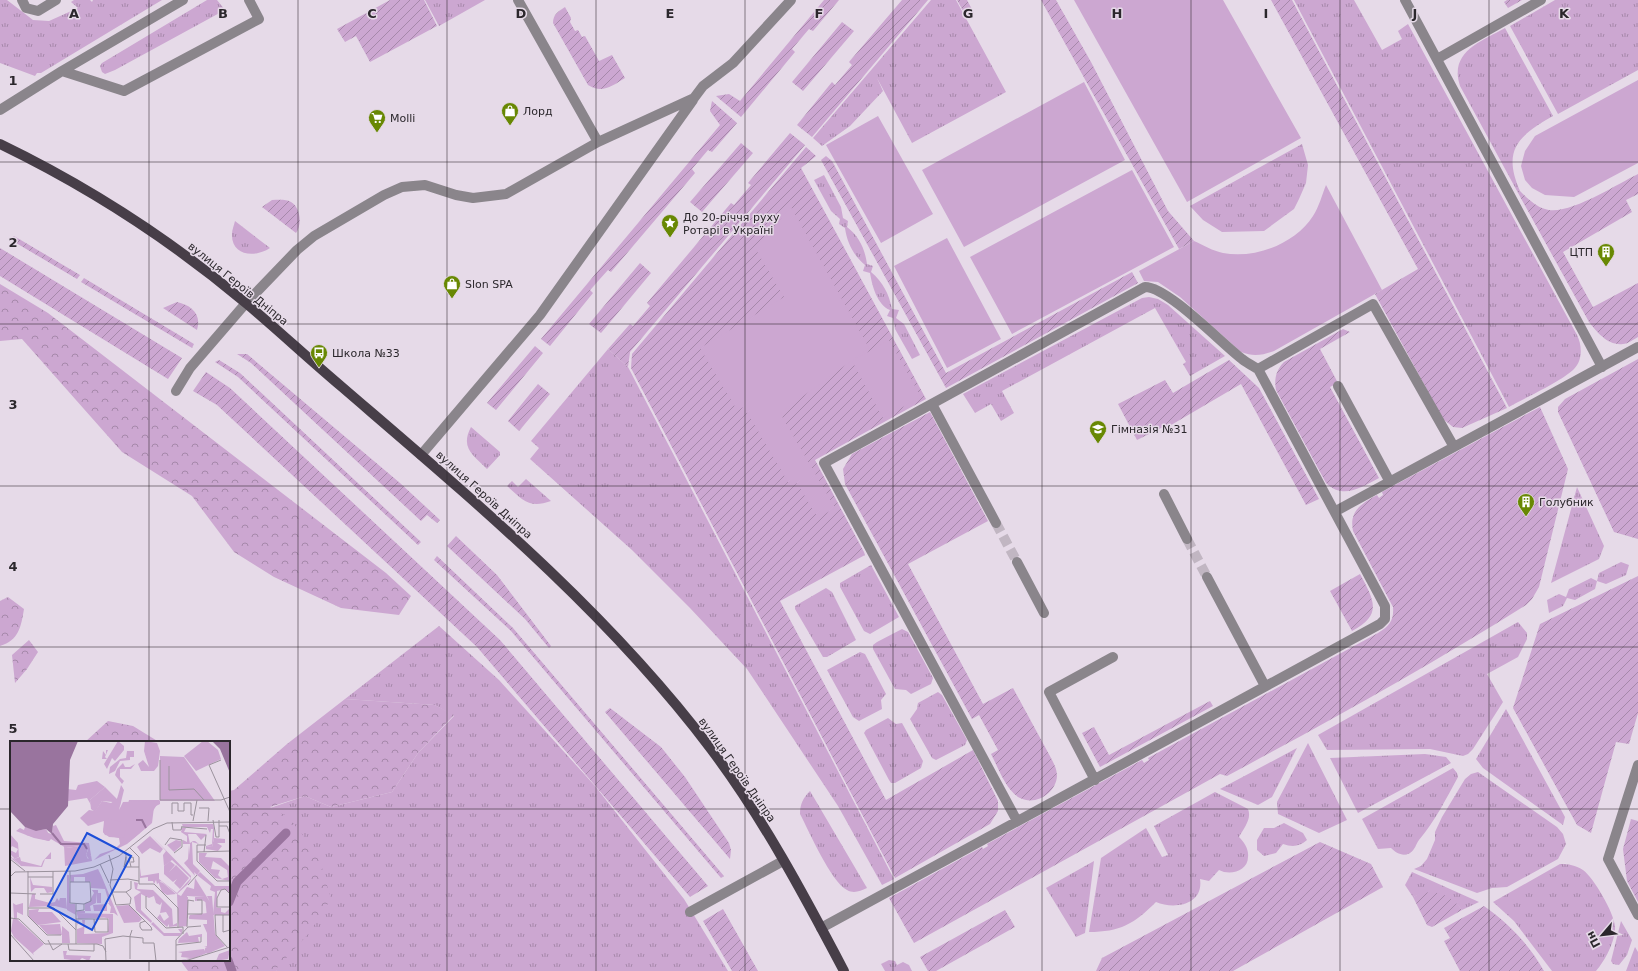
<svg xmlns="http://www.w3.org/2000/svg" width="1638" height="971" viewBox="0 0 1638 971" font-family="'DejaVu Sans',sans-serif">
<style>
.grass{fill:url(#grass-tufts)}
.forest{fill:url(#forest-crowns)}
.garden{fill:url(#garden-furrows)}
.pitch{fill:#cca7d1}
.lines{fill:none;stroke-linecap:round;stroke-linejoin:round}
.stream{stroke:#99749e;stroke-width:9}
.minor-tunnel{stroke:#c1b6c2;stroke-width:10;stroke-dasharray:10 5;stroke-linecap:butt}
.minor{stroke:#8a858b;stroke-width:10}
.major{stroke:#473e48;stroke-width:10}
.grid{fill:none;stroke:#2b272c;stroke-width:1;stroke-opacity:0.55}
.labels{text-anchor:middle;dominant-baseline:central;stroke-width:3;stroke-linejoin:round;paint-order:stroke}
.poi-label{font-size:11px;fill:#2b272c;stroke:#e6dae8;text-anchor:start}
.street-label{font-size:11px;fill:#2b272c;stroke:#e6dae8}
.inset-river{fill:none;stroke:#99749e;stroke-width:2}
.inset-road{fill:none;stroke:#9b929d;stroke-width:1}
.view{fill:#1d4ed8;fill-opacity:0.15;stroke:#1d4ed8;stroke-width:2}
.inset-edge{fill:none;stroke:#2b272c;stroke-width:2}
.grid-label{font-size:13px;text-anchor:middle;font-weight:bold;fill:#2b272c;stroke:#e6dae8;stroke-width:3;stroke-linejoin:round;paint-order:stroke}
</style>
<defs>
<pattern id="grass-tufts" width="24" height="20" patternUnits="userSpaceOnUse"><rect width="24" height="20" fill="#cca7d1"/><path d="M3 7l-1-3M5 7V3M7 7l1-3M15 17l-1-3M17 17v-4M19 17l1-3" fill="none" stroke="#a688aa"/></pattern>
<pattern id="forest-crowns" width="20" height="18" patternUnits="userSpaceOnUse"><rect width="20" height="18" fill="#cca7d1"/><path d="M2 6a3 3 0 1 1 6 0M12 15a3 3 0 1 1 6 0" fill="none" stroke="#a688aa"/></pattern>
<pattern id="garden-furrows" width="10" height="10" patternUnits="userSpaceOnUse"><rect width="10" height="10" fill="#cca7d1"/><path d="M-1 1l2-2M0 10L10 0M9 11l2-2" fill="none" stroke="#a688aa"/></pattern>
</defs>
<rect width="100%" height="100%" fill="#e6dae8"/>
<path class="grass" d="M0 0H7L33 20 49 21 78 8 71 2 74 0H90L92 2 93 0H162L41 73H37L35 76 0 63Z
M207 0H217L225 10 115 70 105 74 102 72 100 66 102 63Z
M425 0H485L439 26Z
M931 0H956L1006 92 912 143 877 78 883 91 850 126 822 146 813 138Z
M1294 0H1354L1382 50 1402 39 1398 31 1408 24 1577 335C1582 345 1583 360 1574 369 1562 381 1525 398 1509 407Z
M1555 0H1638V70L1558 114 1510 26Z
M1505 28 1553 116C1518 136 1502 150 1520 191H1517L1460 86C1449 52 1480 42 1505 28Z
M1302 144 1308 165 1306 183 1299 199 1294 209 1264 231 1222 232 1203 220 1190 206Z
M824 175 841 207 843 218 848 221 847 227C859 236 865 249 867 264L873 266 871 272C883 282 889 294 892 309L899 310 896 318 904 324 920 355 912 359 895 329 893 318 887 316 890 310C877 305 872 285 870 273L863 271 865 265C854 256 847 243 845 228L839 224 840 219 831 211 814 180Z
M235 221 270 248C255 258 231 256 232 234 232 230 234 225 235 221Z
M1149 297 1158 299 1168 305 1225 356 1190 376 1183 364 1186 362 1155 308 1002 391 1014 413 1001 421 991 404 975 413 963 394 1142 298Z
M608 349 628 367 894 879 882 885 838 806 747 669 690 608 632 550 530 459 539 448 531 441Z
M471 427 500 452V455L487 469C473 455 460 448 471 427Z
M526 479 551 501C529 509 523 500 507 486L512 481 518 487Z
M1577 487 1604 546 1599 559 1551 583Z
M1621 562 1629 565 1626 575 1606 584 1597 581 1595 589 1575 600 1567 598 1563 606 1549 613 1547 600 1559 594 1566 597 1569 589 1591 578 1597 581 1599 573Z
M871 565 899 617 870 634 864 631 840 587V583Z
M826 588 832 592 856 640 827 657H823L795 609V606Z
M1518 622 1527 633V639L1518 657 1487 674 1503 702 1473 749 1468 754 1463 756 1430 749 1327 750 1318 735Z
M439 626 499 680 595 786 684 899 728 971H277L276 970 270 808 305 796 331 807 392 792 418 753 454 716 435 705 345 699Z
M902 629 908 632 933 678 931 684 911 694 906 690 895 689 873 649V645L877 642Z
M860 652 865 654 886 694 881 700 882 709 859 721 853 717 827 670Z
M938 692 942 695 967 740 965 745 936 760 932 758 910 719 917 709 918 703Z
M1506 709 1565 817 1563 825 1483 768 1476 759Z
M888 718 896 724 902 723 923 761 921 768 895 783H891L889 780 864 733 866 730Z
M1308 743 1347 820 1319 833 1278 814 1277 802Z
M1297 748 1272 797 1258 805 1220 789Z
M1425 754 1446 757 1451 763 1358 813 1330 758Z
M1453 768 1457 773 1458 777C1446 799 1435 821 1419 840 1416 844 1415 850 1410 853 1403 857 1396 853 1391 848L1378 849 1362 819Z
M1478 772 1557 827 1563 834 1566 844 1558 859 1507 887 1492 888 1477 893 1414 869 1421 866 1427 859 1435 840V832L1442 817 1465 779 1471 774Z
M810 791 867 888C860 891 854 894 847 890 831 882 809 831 800 814 800 804 803 798 810 791Z
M1215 792 1248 809C1252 819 1244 828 1239 837 1244 842 1249 849 1248 857 1248 871 1230 876 1219 870L1209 881 1200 879C1204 905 1174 910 1156 902 1134 924 1120 932 1089 932L1101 858 1146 828 1162 857 1168 855 1154 826Z
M1284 823 1303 833 1307 840C1299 847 1292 847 1283 844L1276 853 1264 856 1257 850V840L1264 828H1274Z
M1094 861 1085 933 1076 937 1046 888Z
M1560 864C1569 864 1575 865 1583 870 1594 878 1614 913 1615 926 1616 940 1605 961 1596 971H1552L1514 921 1493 902Z
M1412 872 1479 902 1462 910C1451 895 1429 889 1413 897L1405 885Z
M1621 921 1632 940 1627 955 1619 965 1613 964 1611 961Z
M1635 947 1638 952V971H1626Z
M889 960 895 961 897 965 903 962 909 965 912 971H885L881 964Z"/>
<path class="forest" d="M0 284 48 313 386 573 411 596 399 615 341 608 274 577 234 552 192 496 122 452 22 339 0 341Z
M8 597 24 609C21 627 19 640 0 646V601Z
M29 640 38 652 27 669 15 683 12 655Z
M345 699 435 705 454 715 418 753 392 792 331 807 305 796 270 807 288 817 318 854 331 899 309 933 276 969 277 971H188L180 960H229V791L234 790 287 744Z
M108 721 133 726 159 742H85Z"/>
<path class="garden" d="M390 0H424L437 26 370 62 356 36 345 42 337 29Z
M824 0H839L813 31 809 29 792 49 795 52 741 117 716 96 729 94 740 101Z
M902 0H928L812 137 797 125 832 82 835 85 852 65 849 62Z
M957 0H967L974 13 967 18Z
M1041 0H1056L1091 62 1168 211 1194 241 1179 249Z
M1271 0H1292L1507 408 1462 428 1453 427 1443 419 1375 294 1418 269Z
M1507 0H1522L1508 8 1504 2Z
M565 7 571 18 570 22 575 31 578 30 582 37 585 36 599 61 612 55 625 78C612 86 602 94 588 85L553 23C553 14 559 11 565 7Z
M842 22 854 31 803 91 792 82Z
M712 101 737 123 712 152 708 150 692 169 695 173 611 272 608 270 590 290 593 293 550 346 541 339 720 125 710 111Z
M790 133 805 145 630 352 628 367 608 349 630 324 633 326 650 306 647 303 731 203 734 205 751 185 748 183Z
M741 143 753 153 702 212 690 202Z
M806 147 816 156 801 168 926 399 815 460 864 552 865 555 780 601 886 800 973 750 998 801V811L990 824 895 878 631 368 632 354Z
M826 156 832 161 946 373 1132 272 1138 283 946 388 821 160Z
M1638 174V194L1626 200 1632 212 1563 252 1593 307 1638 283V337C1634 339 1628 344 1623 344 1608 346 1597 332 1589 322L1517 191H1520C1527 198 1535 206 1545 209 1567 217 1617 184 1638 174Z
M272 200C278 200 286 199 291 202 301 208 302 225 296 233L262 207Z
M14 236 80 275 77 279 11 240Z
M0 248 182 358 168 379 0 276Z
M640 263 651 273 601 333 589 324Z
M84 278 194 344 192 348 81 282Z
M177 302C191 305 202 314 197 330L163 308Z
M1343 329 1350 332 1320 349 1338 383 1330 387 1379 478C1362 487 1343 500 1326 483L1276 390C1274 379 1276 370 1284 362Z
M535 346 543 353 496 410 487 403Z
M237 354H247L400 483 440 520 437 523 427 515 421 521 251 363Z
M1638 359V539L1614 532 1558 412V407L1565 399Z
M219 360 240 373 421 542 418 545 238 377 215 362Z
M1229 360 1259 388 1319 499 1306 505 1241 384 1166 428 1165 426 1137 440 1118 404 1165 380 1173 393Z
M206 372 230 388 500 640 708 886 690 897 477 647 217 405 193 391Z
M538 384 550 394 519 431 508 421Z
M1540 407 1568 469 1539 587 1532 599 1526 605C1429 666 1328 722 1227 776L1220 774 914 943 889 898 982 847 983 849 988 846 987 844 1142 760 1144 763 1149 760 1148 758 1378 633C1390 626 1394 620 1393 607L1353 531C1349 511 1361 504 1377 495L1379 498 1383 495 1382 492Z
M930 412 988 521 908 564 983 704 1013 688 1051 758C1054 764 1057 769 1057 776 1056 793 1036 806 1020 798 1006 791 998 767 991 754L998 750 979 715 972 719 845 484 843 469 852 454Z
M456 536 497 575 551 646 549 648 525 619 447 546Z
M437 556 513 628 724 876 721 878 511 631 434 560Z
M1360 574C1374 600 1383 615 1352 631L1330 591Z
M1638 576V713L1629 744 1616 742 1591 833 1577 825 1513 708 1540 624Z
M1210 701 1213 706 1100 767 1082 733 1094 727 1109 755Z
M610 708 661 747 685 777 729 843 731 850 730 859 605 712Z
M1631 819 1638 821V902L1627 881 1623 849Z
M1320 842 1371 864 1383 887 1233 971H1096L1102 958Z
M1432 892C1446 894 1453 898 1462 910L1432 927 1427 925 1413 897 1421 893Z
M1484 906C1508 923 1529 944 1544 971H1460L1444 941 1450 938 1444 928Z
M723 909 758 971H732L703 921Z
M1005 910 1015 927 936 971H928L920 957Z"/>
<path class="pitch" d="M1074 0H1223L1301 138 1187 202Z
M1638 80V163L1574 197 1545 195 1532 188 1525 180 1521 166 1525 151 1535 136Z
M1084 82 1125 160 964 247 922 170Z
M878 116 933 214 881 243 826 145Z
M1132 170 1174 247 1012 334 970 257Z
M1326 185 1382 290 1274 351C1262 355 1254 357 1241 352L1180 297 1158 282 1144 281 1139 271 1194 241C1203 245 1213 251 1223 253 1255 259 1295 244 1313 216 1319 207 1322 195 1326 185Z
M791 207 869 348 780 413 835 508 818 518 797 483 791 487 744 407 737 410 700 348 784 297 755 248Z
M947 238 1001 339 947 368 894 266Z
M889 340 921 397 883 418 852 361Z"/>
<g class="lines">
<path class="stream" d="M229 902 237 882 286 833
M228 960 232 971"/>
<path class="minor-tunnel" d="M996 523 1017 562
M1187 539 1207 577"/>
<path class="minor" d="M22 0 26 8 38 11 56 0
M518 0 598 142
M1405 0 1602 367
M1437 59 1541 0
M62 71 124 91 259 19 249 0
M0 110 62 71 183 0
M1338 386 1390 482
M176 391 190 368 246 303 297 250 314 236 384 195 402 187 425 185 456 195 473 198 506 194 598 142 694 98 703 86 733 63 791 0
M932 404 996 523
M421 455 540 315 693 100
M1164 494 1187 539
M1336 511 1638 347
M1017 562 1044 613
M1207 577 1265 686
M1638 765 1608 859 1638 915
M1095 780 1049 692 1113 657
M1017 821 824 463 1145 287C1168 287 1222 344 1242 359 1247 363 1253 366 1258 369
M690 912 783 861
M821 928 1380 624 1385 619V606L1258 369 1373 304 1454 447"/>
<path class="major" d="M0 144C89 187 171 240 247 304 279 331 310 360 342 387 472 499 607 611 711 749 763 818 804 895 844 971"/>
</g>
<path class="grid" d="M149 0V742M298 0V971M447 0V971M596 0V971M745 0V971M893 0V971M1042 0V971M1191 0V971M1340 0V971M1489 0V971M0 162H1638M0 324H1638M0 486H1638M0 647H1638M0 809H11M229 809H1638M149 960V971"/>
<defs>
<symbol id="shop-pin" viewBox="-11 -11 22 30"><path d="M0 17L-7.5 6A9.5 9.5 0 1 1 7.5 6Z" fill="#688803" stroke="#e6dae8"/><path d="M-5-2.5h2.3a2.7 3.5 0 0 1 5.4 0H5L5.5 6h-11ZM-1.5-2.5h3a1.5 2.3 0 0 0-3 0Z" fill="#fff"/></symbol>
<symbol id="supermarket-pin" viewBox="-11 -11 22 30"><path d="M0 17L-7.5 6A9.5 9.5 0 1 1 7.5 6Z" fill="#688803" stroke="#e6dae8"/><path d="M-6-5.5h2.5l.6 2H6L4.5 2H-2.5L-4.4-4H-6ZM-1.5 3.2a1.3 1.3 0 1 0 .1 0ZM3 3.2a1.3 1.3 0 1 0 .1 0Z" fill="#fff"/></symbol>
<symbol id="sight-pin" viewBox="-11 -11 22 30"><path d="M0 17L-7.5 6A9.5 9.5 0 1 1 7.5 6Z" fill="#688803" stroke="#e6dae8"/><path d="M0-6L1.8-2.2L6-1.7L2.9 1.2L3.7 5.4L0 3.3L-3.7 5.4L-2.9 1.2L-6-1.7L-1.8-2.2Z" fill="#fff"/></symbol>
<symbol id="building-pin" viewBox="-11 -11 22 30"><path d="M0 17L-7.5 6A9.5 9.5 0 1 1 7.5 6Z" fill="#688803" stroke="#e6dae8"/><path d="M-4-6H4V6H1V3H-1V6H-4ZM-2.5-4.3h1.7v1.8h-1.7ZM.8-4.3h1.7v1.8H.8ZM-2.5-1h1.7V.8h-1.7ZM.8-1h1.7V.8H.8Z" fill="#fff"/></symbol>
<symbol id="bus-pin" viewBox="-11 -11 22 30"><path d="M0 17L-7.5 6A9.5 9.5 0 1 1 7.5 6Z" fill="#688803" stroke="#e6dae8"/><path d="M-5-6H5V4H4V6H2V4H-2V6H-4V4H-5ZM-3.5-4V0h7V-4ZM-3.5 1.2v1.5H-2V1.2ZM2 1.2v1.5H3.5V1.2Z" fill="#fff"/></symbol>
<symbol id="school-pin" viewBox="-11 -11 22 30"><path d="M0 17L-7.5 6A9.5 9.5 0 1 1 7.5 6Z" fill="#688803" stroke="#e6dae8"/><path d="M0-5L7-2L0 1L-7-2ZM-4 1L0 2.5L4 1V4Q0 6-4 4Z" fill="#fff"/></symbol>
</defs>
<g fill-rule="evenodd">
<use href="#shop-pin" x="500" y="101" width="20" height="27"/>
<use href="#supermarket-pin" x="367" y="108" width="20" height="27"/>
<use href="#sight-pin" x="660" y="213" width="20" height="27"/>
<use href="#building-pin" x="1596" y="242" width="20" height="27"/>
<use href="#shop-pin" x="442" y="274" width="20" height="27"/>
<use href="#bus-pin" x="309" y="343" width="20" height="27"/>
<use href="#school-pin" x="1088" y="419" width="20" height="27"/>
<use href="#building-pin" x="1516" y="492" width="20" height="27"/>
</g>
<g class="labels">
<g class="poi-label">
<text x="523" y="111">Лорд</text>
<text x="390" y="118">Molli</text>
<text x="683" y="217">До 20-річчя руху<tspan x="683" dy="13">Ротарі в Україні</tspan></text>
<text x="1593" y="252" text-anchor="end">ЦТП</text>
<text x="465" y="284">Slon SPA</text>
<text x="332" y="353">Школа №33</text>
<text x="1111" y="429">Гімназія №31</text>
<text x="1539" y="502">Голубник</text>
</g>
<g class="street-label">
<text transform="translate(238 284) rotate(39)">вулиця Героїв Дніпра</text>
<text transform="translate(484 495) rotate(42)">вулиця Героїв Дніпра</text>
<text transform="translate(737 770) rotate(55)">вулиця Героїв Дніпра</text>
</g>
</g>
<g transform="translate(10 741)">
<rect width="220" height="220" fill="#e6dae8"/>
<path d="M193 0H197L208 9 211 18 186 30 174 15ZM95 46 107 58 113 46 110 65 105 66 103 71 110 78 124 70V66L120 69 117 66 119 59H150L141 73 135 74 141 83 131 86 130 92 119 101V92L125 87 118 86 115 82 99 75 80 82 71 78 87 75 99 70 103 61 92 60 85 71 81 68 80 59ZM133 74 134 76 128 79 132 83 127 86 123 84 121 78ZM141 94 181 135V138L177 144 167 153 171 155 177 146 184 148 185 137 200 161 197 155H202L205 193 215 205 197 213 195 207 197 206H194L197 205V192L193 183H197V179L179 178 180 174H197V176L195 156 177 155V185L169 186 168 179H171H168L167 153 151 140 147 143 146 139 144 143 143 140H138V136L130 137V127L131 135 149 132V138L167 152 181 137 162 119 154 125 153 114 156 110ZM204 97 215 98V102H207L212 105 208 110 196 108V105L202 106ZM166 99 171 100V105L164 111 157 104ZM54 104 56 107 71 105 78 108 76 114 78 118 81 114 82 120 55 125ZM41 111V118H35L32 126 11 125 4 118 10 116 11 120 31 125 33 120ZM88 128 91 134H60L73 133ZM20 136 23 144 42 146V151L37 152 34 147H25L21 151ZM22 153H25V158L40 162 45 161 47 157 49 160 50 157H56L57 168 45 165 19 166ZM119 164 132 178 129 181 114 182 106 165ZM67 173H103V176L68 178ZM3 178H7L34 203 23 212 24 214 4 196 1 190ZM52 185 59 191 60 202H52ZM177 191 179 195 192 193V196H188L189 201 168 202 169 198Z" fill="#cca7d1" fill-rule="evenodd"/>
<path d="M108 0 114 5V9L105 20 102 17 97 28 94 23 97 18H92L93 10 96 14V9H98L95 16 97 18ZM135 0 147 2 150 10 148 25 144 30H131L128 23 133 19 139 26 134 10ZM117 10H124V16H120V19L110 20 105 30 99 33 100 26 110 18 116 17ZM113 22 115 26H120L125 23 121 28H110V36L114 40 112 43 105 34 107 28ZM87 40 95 46 80 59 81 64 77 57 58 60 57 48 66 49 68 44ZM111 44 114 49 109 69 113 61 150 60V63L144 66 142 82 117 103 84 119 90 113 105 108 110 103 109 97 95 94 93 91 94 80 78 85 70 77 79 69 85 70 92 60 101 62 107 58ZM46 84 54 100 79 102 81 114 79 118 76 114 78 109H73L71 105 56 107 41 98 39 100 24 97 6 90 10 87 14 89 15 86 42 93 43 85ZM220 209 218 218 206 220 209 213Z" fill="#cca7d1"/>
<path d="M98 77 117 83 114 97 99 96 93 91 95 80ZM15 86 26 90 36 88 41 97 39 100 16 94Z" fill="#cca7d1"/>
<path d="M150 15 174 16 205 60H150ZM172 83H203L204 87V97L202 106 196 105 202 103 203 88H201L200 92 197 86H173ZM172 87H176L174 91 197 93 191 99 186 93H178L180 103H173V99L177 101V95L171 91ZM0 93 8 102 9 116 4 118 10 125 1 117 0 114 3 118 4 117 0 113V109L6 112 8 108 2 105 0 108ZM140 95 153 108 150 112 140 107 132 113 127 106ZM183 100H185L189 103 182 101 183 123 190 130 187 134 184 131 185 135 174 122 178 118 179 104 180 114V102ZM189 112H197L195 116 211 117 220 126V140L205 137 189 121ZM203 120 217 129 218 136 212 138 208 134 210 129 201 128ZM190 131 205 145H220V153L215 148 207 150V167H211V171L215 172 220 167V174H203L205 151 200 149 201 145 187 134ZM57 134H59L60 163H65L66 174 57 169ZM60 134H91L108 175 104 172 67 173V170H75V172H100L101 166 98 162 82 163 99 162 95 148 81 147V141H75V136H64V141H61ZM148 140 153 142 166 153 157 154 152 151ZM124 141 128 142 127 148 143 149 162 168 163 184 167 182V185L159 186V183L157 186 147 177 150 173 154 180 159 176 156 171 150 172 152 161 150 164 146 162 144 155 139 157 131 153V169L142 180 141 182 126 169 124 156 131 151 125 148ZM171 155 178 156V177H171ZM185 156H195L198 161 197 176 179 177 180 174 197 172V162L192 159 185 160ZM3 162 6 164 13 162V174L7 171V177H4ZM29 168 28 171H42L51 181 28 184 19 176V169ZM94 176H103V192L92 196V203L67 202V188L73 186 72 179H69L67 185V179H75L74 193 98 192 99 178ZM143 181 154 192H171L168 188H172V192L169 195H154L141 183ZM50 183 52 194 37 193 29 184ZM201 206 199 211 185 217 167 220 180 217 171 216 172 212 168 211 194 208 195 210V208ZM53 210H57L56 214 81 215 79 220 72 217 69 220 54 218Z" fill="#cca7d1" fill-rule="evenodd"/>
<path d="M160 120 165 124 159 131 166 124 179 137 170 148 164 142 167 138 163 141 154 133V125ZM82 149H88V152H91V162H87L86 152V162L80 165 81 170H75V162L79 161 84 152ZM97 163V170H84L83 164Z" fill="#cca7d1"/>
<path d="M0 0H68L60 19 58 65 43 83 42 93 36 88 26 90 15 86 0 70ZM202 0H220V32L210 8Z" fill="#99749e"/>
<path class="inset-river" d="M126 79H132L136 87M42 92 51 103H74L77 108"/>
<path class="inset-road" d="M150 19V59H211L220 56M211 19 199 24 220 71M159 25V49L184 48 194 59M189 67H199L198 80M162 73V62H168V70H174V62H181V74H183M203 79 206 96H209V79M183 80 187 59M162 81 163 89H171L172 85M209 85H217L220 93M172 86 197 88M155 104 160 97 172 99V106L164 112M196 104H187V120L207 140H220M120 107 129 116V140M116 111V126H129M187 111 220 110M194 111 196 94M99 114 103 128 100 144 106 164 120 163 121 157 116 151 121 148V140M116 116 114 126H116M0 118 15 130M121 121H124L123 116 119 117 121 126M90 123 99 142M18 130V175L37 194H51M60 130V162L74 163V169L66 170M0 136 5 131 65 130 84 126 109 115 143 88 157 82 220 81M18 136H43M100 139 118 138 129 140V143H144L168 167V187M60 141H80L81 160 74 163M178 144 187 134M102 151H116M0 152 26 153M30 153H43V130M220 153 215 148 211 149 207 157V166H220M136 155V167L156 187 173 186V193M66 163V203M119 164 141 186 142 189H132L130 186V182L135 180M18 167H44L66 189M178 173H192V159H187M213 174V191L220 189M0 177 9 178 35 203H87L93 205 96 211M66 178H98V191H85L84 178M177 186 178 159 184 160M0 193 24 220M38 199 43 209 52 203M58 203 59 209 84 210V203M166 204 191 201V196M218 207 206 194 205 174H220M120 218V195L122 189M96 220 95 198 113 195 133 197V202H144L146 220M166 220V199L178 186 191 185M175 220 220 206"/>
<path class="view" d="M77 92 121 115 82 189 38 165Z"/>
<rect width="220" height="220" class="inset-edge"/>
</g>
<g class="grid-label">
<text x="74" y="18">A</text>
<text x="223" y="18">B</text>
<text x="372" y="18">C</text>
<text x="521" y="18">D</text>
<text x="670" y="18">E</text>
<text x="819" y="18">F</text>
<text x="968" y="18">G</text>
<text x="1117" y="18">H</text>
<text x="1266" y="18">I</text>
<text x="1415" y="18">J</text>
<text x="1564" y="18">K</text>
<text x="13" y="85">1</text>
<text x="13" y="247">2</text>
<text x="13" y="409">3</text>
<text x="13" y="571">4</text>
<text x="13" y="733">5</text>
</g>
<g transform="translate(1602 935) rotate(242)" stroke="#e6dae8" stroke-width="3" paint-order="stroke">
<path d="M0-3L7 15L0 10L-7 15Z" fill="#2b272c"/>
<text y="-6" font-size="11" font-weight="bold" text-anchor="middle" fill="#2b272c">Пн</text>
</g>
</svg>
